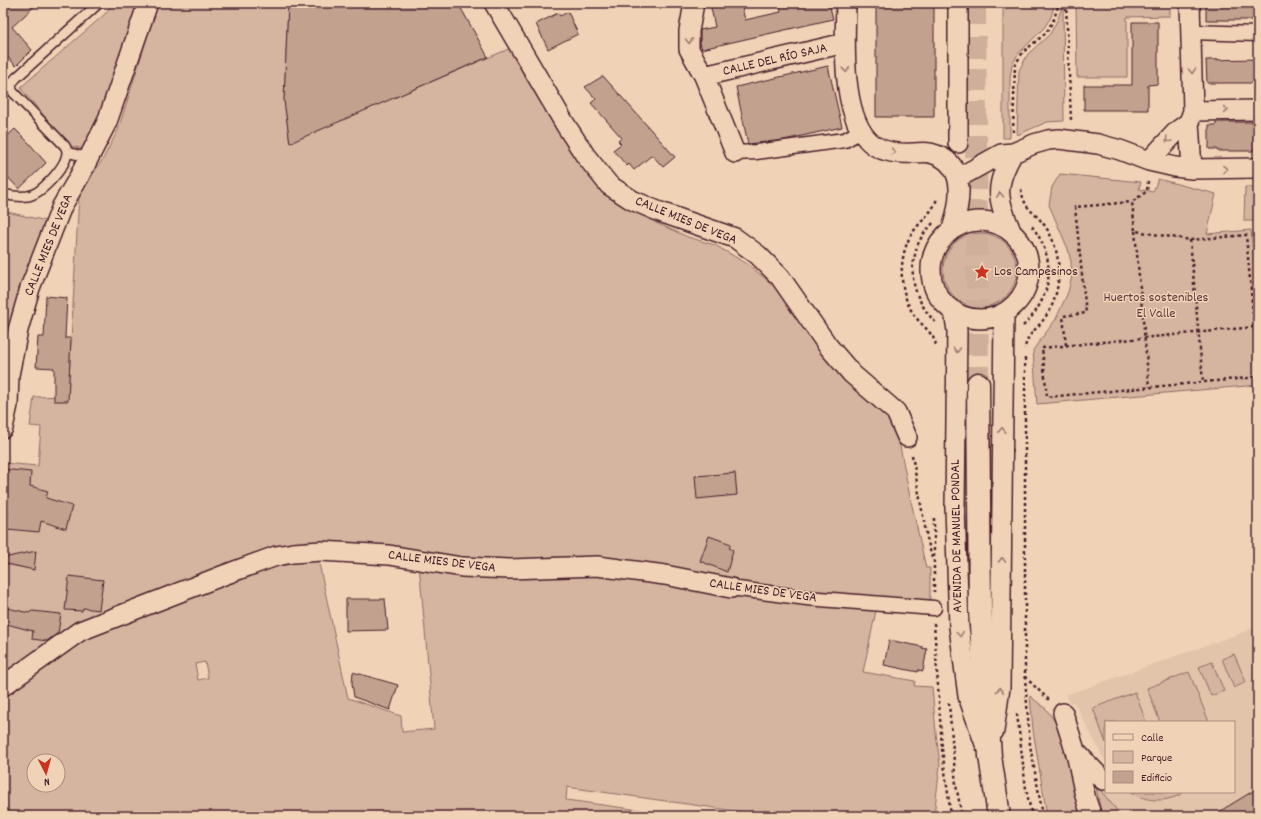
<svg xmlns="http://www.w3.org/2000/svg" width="1261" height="819" viewBox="0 0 1261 819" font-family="Dekko,sans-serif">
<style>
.built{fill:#e2c4aa}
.green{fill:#d5b5a0;stroke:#906a66;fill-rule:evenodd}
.building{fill:#c2a18f;stroke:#4a1f2b}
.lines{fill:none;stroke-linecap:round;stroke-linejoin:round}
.primary-tunnel{stroke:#cfaf9a;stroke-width:22;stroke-dasharray:22 11;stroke-linecap:butt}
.service-casing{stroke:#4a1f2b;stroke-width:12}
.pedestrian-casing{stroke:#4a1f2b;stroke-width:17}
.minor-casing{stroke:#4a1f2b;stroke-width:22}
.primary-casing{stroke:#4a1f2b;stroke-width:25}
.path{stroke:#4a1f2b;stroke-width:2.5;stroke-dasharray:3 3;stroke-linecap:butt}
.service{stroke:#f0d3b6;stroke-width:9}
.pedestrian{stroke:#f0d3b6;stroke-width:14}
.minor{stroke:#f0d3b6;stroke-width:19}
.primary{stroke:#f0d3b6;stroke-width:22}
.oneway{stroke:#9d7970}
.labels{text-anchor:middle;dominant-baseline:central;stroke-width:3;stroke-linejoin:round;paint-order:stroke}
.street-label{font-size:14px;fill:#4a1f2b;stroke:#f0d3b6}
.poi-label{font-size:14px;fill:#4a1f2b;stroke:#f0d3b6;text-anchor:start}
.park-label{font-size:14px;fill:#5f363d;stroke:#f0d3b6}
</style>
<rect width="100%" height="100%" fill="#f0d3b6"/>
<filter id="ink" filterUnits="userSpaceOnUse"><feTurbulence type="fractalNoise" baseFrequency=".025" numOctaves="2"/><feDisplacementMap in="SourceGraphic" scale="8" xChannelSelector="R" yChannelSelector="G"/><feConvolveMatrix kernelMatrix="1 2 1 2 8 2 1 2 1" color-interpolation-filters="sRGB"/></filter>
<g filter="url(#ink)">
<path class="built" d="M1258 627V816H1102L1096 787 1106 776V792H1234V722H1106V763L1074 702 1070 703 1066 695Z"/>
<path class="green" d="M113 3H141L101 114 84 149 70 146 22 90 21 87 105 14Z
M158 3H288L284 101 290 142 511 48 564 141 602 182 623 201 654 222 688 237 715 245 749 265 780 291 886 415 898 436 909 492 926 568H930V605L774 589 678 572 661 565 556 557 498 561 447 560 358 543H315L253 555 219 566 207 573 97 615 91 614 90 621 3 683V463L38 466 41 427 30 426 34 397 68 396 79 195 103 159 118 130ZM28 553 26 568 10 565 9 557Z
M1003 3H1055L1051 17 1044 28 1018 54 1012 65 1010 78V138H1003Z
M1063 3 1064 121 1047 122 1017 135 1019 70 1028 54 1050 34 1058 19Z
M1076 3H1170V16L1127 17V77H1077Z
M1060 174 1141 182 1139 189 1153 192 1158 179 1216 194 1207 234 1251 230 1258 304V385L1037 404 1033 350 1056 319 1068 292 1072 276 1071 262 1068 249 1049 205 1052 187Z
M1245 187H1258V221H1244Z
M3 211 51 222 3 381Z
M943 270a37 37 0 1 1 74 0a37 37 0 1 1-74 0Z
M317 554 348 698 401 716 402 732 434 729 419 565 593 572 877 606 863 672 915 681 914 686 932 687 936 733 940 765 934 816H771L567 787 566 800 683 816H3V693L74 644 109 625 283 558ZM205 662 208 678 198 680 195 664ZM34 761H58V785H34Z
M1234 654 1246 682 1234 688 1222 659Z
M1212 662 1224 691 1211 696 1199 667Z
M1189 672 1209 722H1160L1147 688Z
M1135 692 1146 722H1106V743L1093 708Z
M1030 696 1046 709 1056 723 1063 738 1082 816H1047L1033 730Z
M1097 786 1119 813 1112 816H1102L1096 787Z
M1131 792H1183V793C1167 803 1147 802 1131 792Z"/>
<path class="building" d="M3 3H38L12 27 32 50 16 66 3 52Z
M288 3H458L488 57 290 143 284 101Z
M710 3H741L745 20 781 12 779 3H829L833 19 702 49 700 43V30L715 27Z
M876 3H934V117H876Z
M1206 3H1258V20H1206Z
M568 12 578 34 548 49 536 24 558 13 560 16Z
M1132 22H1158V84L1148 85V110H1084V85H1132Z
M1258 59V83H1207L1206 60Z
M828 66 842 127 784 140 748 144 736 87Z
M603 76 675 157 663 167 652 155 634 170 629 164 627 166 613 150 621 144 618 141 622 138 591 103 596 99 585 87Z
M1216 122H1254V125H1258V149H1253V151H1217V149H1209V125H1216Z
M15 129 29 143 46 163 19 189 3 172V140Z
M46 296 67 298 65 338H71L68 401H54V368L36 367 38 337H44Z
M3 469 31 472 30 486 48 491 46 498 72 506 66 529 41 521 39 532 7 529 8 509 3 508Z
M735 473 737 495 697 499 695 476Z
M709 536 731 544 729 548 733 550 727 572 700 561Z
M36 551 34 570 3 563V558Z
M69 576 103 580 99 610 83 608 82 611 65 610Z
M346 599H385L388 630 346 631Z
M3 607 29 613 32 611 61 614 58 633 47 641 32 639 33 631 3 623Z
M889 640 923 647 922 648 927 649 923 671 918 670V672L884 665Z
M353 672 398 685 390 710 354 697 352 683Z
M1258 788V816H1212Z"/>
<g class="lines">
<path class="primary-tunnel" d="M975 3 978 384"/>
<defs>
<path id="service" d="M67 152 89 158
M3 194C11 196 20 197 28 196 41 194 67 166 67 152 67 150 66 148 65 146L12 91 11 84 16 78 99 3"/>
<path id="pedestrian" d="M1190 32 1258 34
M735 153 756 152 845 140 861 131
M731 588 807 598 934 608"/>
<path id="minor" d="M494 3 565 124 585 155 609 185 632 200 660 212 735 238 758 255 780 277 828 346 852 374 896 412 907 437
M694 3 689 31V49L704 76 735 153
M846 3C845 40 841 110 867 139 878 152 895 154 912 153 918 153 924 152 930 153 968 162 961 201 952 229
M1190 3 1193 111 1189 122 1192 169
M704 76 845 43
M1193 111 1258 110
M958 143V3
M1149 161 1177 131 1189 122
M958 178 1001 154 1013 153 1034 144 1048 140 1059 139 1098 144 1120 150 1149 161 1175 167 1192 169 1258 168
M931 270a49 49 0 1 1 98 0a49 49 0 1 1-98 0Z
M1011 231C997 198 994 186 1013 153
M954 311 957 331 955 508 959 627 968 696 985 744
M3 428 8 405 9 375 18 330 30 288 62 206 79 177 107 122 148 3
M3 686 80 631 224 575 276 556 293 553 321 551 389 555 462 567 510 569 597 566 665 575 731 588
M1063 713C1068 728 1073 743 1077 758 1082 778 1083 797 1092 816
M994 731 1000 688 1004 313
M1075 751 1103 780"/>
<path id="primary" d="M978 384 980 611 990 756 999 816"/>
</defs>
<use href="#service" class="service-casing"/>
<use href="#pedestrian" class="pedestrian-casing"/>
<use href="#minor" class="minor-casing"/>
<use href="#primary" class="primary-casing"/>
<path class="path" d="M1066 3 1071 120
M1013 132 1015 65 1023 52 1046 33 1054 19 1059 3
M1148 181 1147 191 1132 202 1135 231 1190 240 1246 235 1258 370
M1021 189C1025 212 1034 210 1045 226 1059 246 1062 274 1055 297 1053 305 1049 312 1044 319 1037 329 1026 335 1025 349
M933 223C930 227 926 230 923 235 919 241 916 248 915 255 908 281 918 304 936 323
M1135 231 1149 387
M1190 240 1203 382
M1023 326C1054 296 1057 258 1031 225
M1254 327 1042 348 1047 397 1258 377
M936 345C933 332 921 325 914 315 900 294 898 264 908 241 915 224 934 213 937 198
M1066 345 1063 316 1086 313 1075 207 1132 202
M1025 358V677L1030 745 1043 816
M912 455 927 538 932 558
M934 518V592
M934 623 942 749 951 816
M1025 677 1049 700
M949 703 956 785 962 816
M1017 714 1026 789 1032 816"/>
<use href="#service" class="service"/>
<use href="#pedestrian" class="pedestrian"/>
<use href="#minor" class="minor"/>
<use href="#primary" class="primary"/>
</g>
<defs><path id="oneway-chevron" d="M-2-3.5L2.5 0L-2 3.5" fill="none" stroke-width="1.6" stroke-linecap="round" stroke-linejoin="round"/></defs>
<g class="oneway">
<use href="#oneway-chevron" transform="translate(689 41) rotate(89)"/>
<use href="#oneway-chevron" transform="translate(846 70) rotate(84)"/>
<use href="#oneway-chevron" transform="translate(1192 71) rotate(87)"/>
<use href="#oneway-chevron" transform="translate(1226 110) rotate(-1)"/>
<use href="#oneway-chevron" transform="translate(1168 140) rotate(133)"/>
<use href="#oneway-chevron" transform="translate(893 152) rotate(10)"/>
<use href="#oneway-chevron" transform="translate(1225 169) rotate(-1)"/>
<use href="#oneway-chevron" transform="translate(1000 195) rotate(-93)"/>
<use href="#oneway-chevron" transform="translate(957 350) rotate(90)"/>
<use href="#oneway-chevron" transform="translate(1002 430) rotate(-90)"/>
<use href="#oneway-chevron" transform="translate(1002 560) rotate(-89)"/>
<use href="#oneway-chevron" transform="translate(960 634) rotate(82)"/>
<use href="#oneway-chevron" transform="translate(1000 690) rotate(-84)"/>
</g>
</g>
<defs>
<symbol id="sight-bare" viewBox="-9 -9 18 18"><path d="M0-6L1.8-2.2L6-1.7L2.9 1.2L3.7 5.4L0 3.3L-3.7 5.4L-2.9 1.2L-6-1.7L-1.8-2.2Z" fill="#c8321e" stroke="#f0d3b6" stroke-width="2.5" paint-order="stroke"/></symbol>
</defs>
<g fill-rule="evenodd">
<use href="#sight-bare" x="971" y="261" width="22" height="22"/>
</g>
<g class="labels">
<g class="street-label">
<text transform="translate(775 60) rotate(-13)">CALLE DEL RÍO SAJA</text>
<text transform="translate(686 221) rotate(22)">CALLE MIES DE VEGA</text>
<text transform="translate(49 245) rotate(-68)">CALLE MIES DE VEGA</text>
<text transform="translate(957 536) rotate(-91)">AVENIDA DE MANUEL PONDAL</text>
<text transform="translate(442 562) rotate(7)">CALLE MIES DE VEGA</text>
<text transform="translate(763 591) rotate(8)">CALLE MIES DE VEGA</text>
</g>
<g class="poi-label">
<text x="994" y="272">Los Campesinos</text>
</g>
<g class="park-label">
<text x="1156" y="298">Huertos sostenibles<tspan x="1156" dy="16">El Valle</tspan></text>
</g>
</g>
<rect width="1261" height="819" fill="none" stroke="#f0d3b6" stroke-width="16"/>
<rect x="8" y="8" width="1245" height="803" fill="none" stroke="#4a1f2b" stroke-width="1.5" filter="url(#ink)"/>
<rect x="1105" y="721" width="130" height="72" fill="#f0d3b6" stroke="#ae8b7e"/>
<rect x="1113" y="734" width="20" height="6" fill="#f0d3b6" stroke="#ae8b7e"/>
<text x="1141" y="741" font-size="12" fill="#4a1f2b">Calle</text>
<rect x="1113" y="751" width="20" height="12" fill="#d5b5a0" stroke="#ae8b7e"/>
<text x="1141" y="761" font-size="12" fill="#4a1f2b">Parque</text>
<rect x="1113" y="771" width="20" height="12" fill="#c2a18f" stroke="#ae8b7e"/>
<text x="1141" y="781" font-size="12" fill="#4a1f2b">Edificio</text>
<g transform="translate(46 773) rotate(174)"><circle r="19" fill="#f0d3b6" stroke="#ae8b7e"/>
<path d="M0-3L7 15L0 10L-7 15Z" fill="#c8321e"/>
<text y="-6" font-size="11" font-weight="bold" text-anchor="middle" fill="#4a1f2b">N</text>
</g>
</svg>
